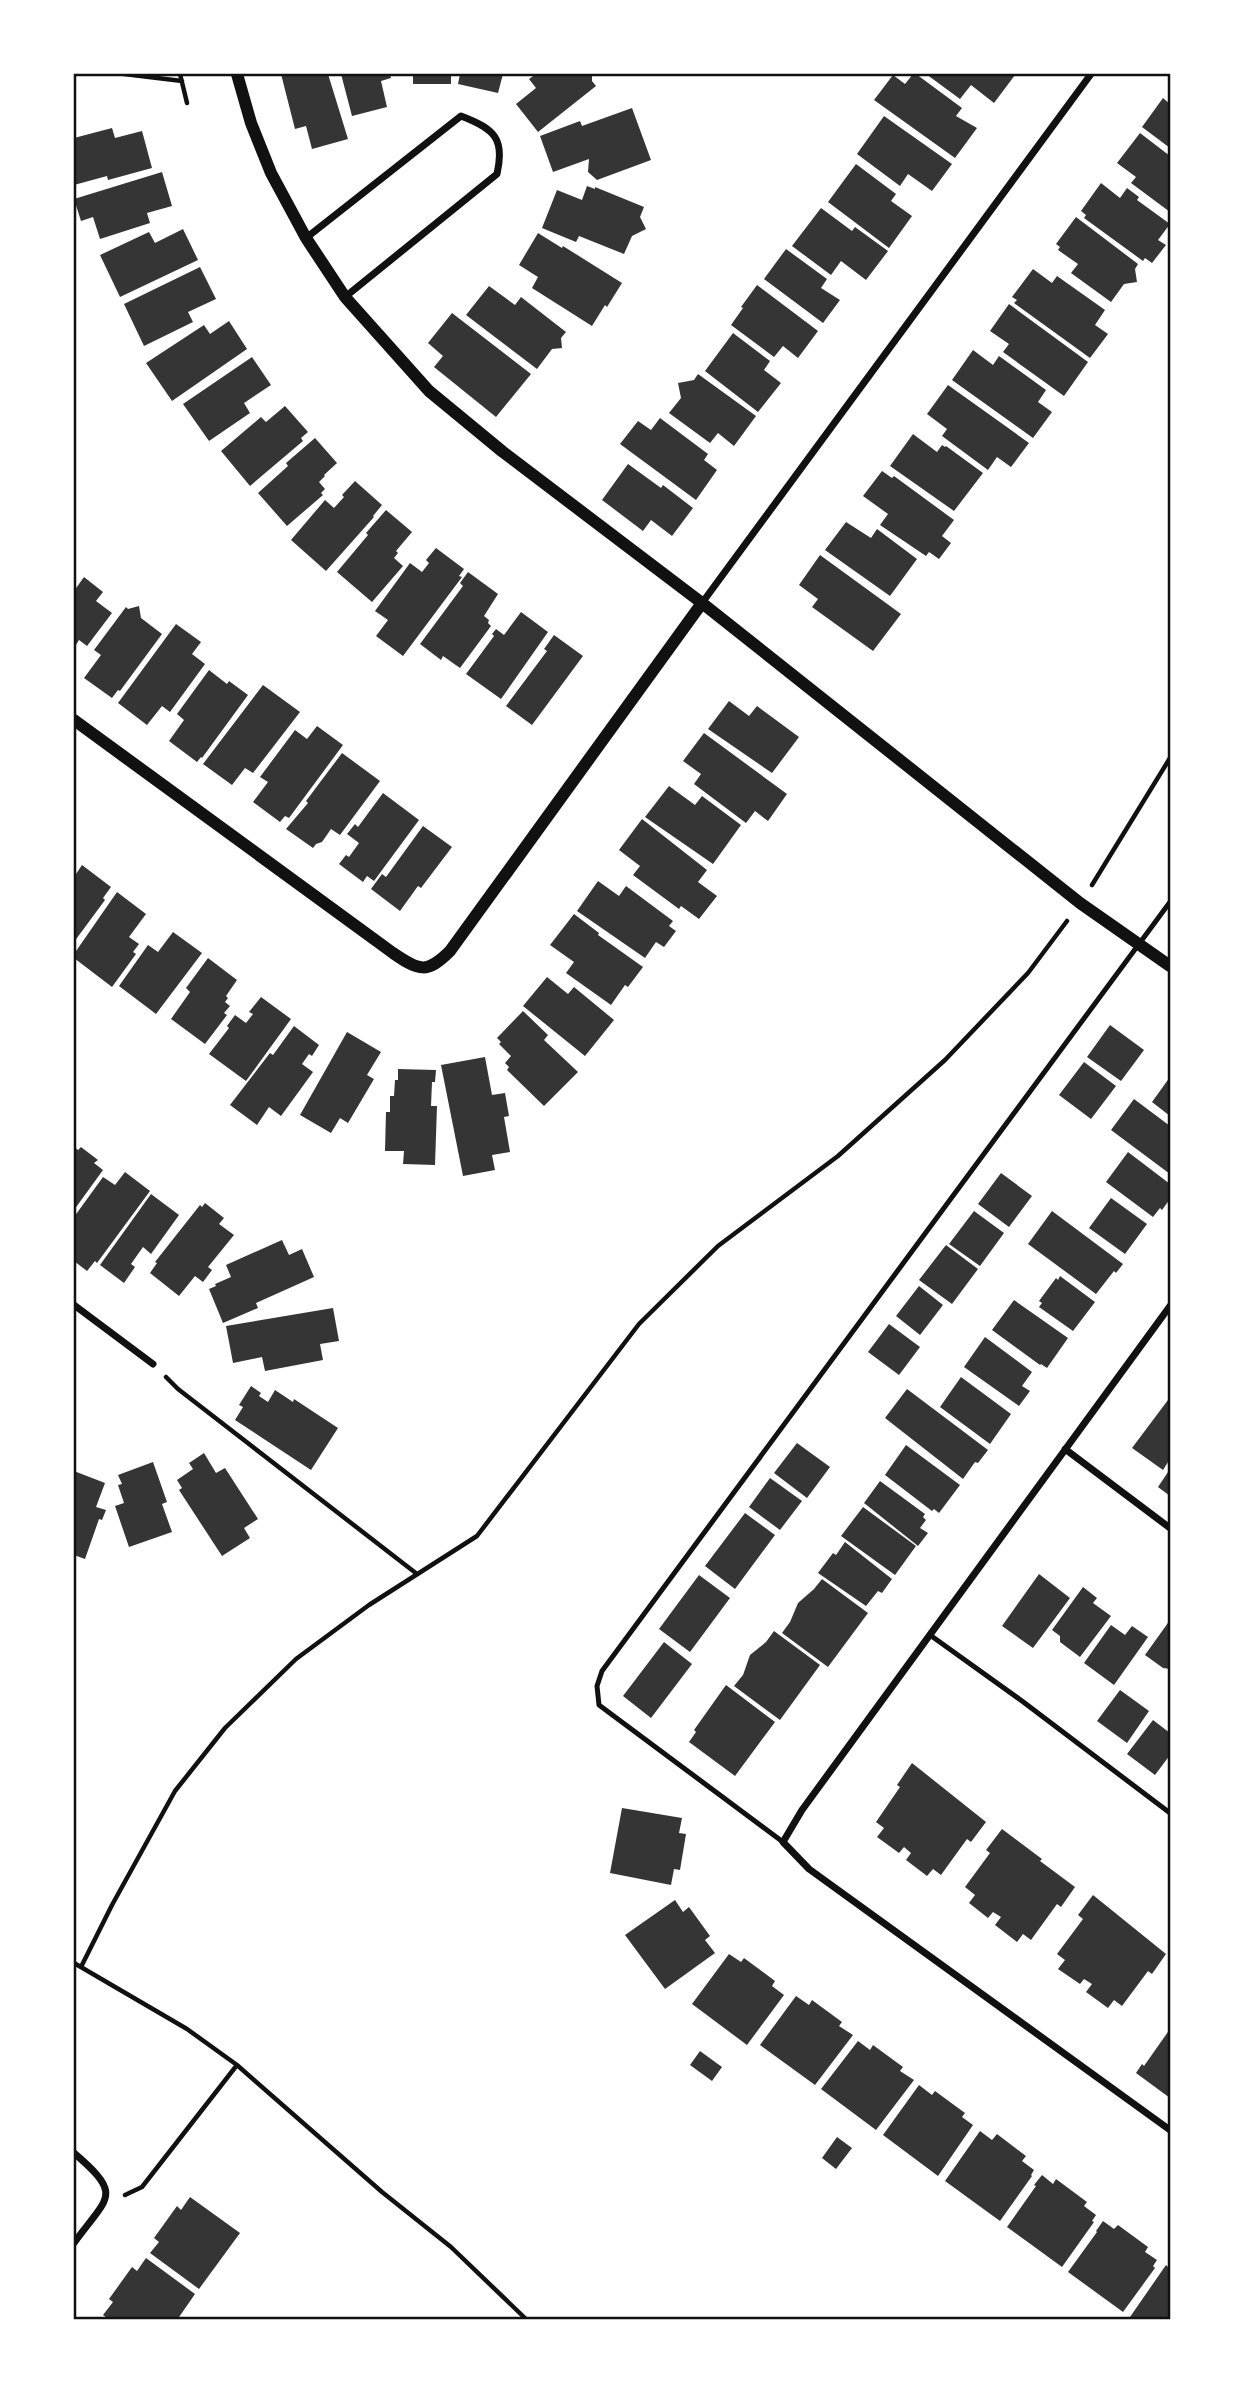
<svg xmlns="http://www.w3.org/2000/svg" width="1244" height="2393" viewBox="0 0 1244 2393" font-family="'Work Sans',sans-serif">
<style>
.building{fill:#353535}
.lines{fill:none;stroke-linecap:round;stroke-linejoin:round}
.path{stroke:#111;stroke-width:4.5}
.service{stroke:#111;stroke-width:5}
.minor{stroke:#111;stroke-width:7}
.tertiary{stroke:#111;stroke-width:12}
.neatline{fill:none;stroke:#111;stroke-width:2.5}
</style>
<rect width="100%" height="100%" fill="#fff"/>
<path class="building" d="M281 74H328L348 139 312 149 306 126 295 129Z
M341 74H390L391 78 381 81 387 107 352 116Z
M413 74H451V84H413Z
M460 74H503L498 93 458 84Z
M536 74H592V81L596 86 538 132 516 104 536 88 529 79Z
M913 74H916L962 108 956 116 977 128 955 158 874 100 893 75 905 84Z
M926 74H1012L1015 75 994 103 971 85 960 99Z
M1163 98 1170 104V148L1142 127Z
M632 108 651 160 597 180 588 172 589 159 553 172 540 136 580 121 582 126Z
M884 116 952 164 932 191 908 174 900 186 857 154Z
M112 128 115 138 142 131 152 168 108 180 107 176 74 185V138Z
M1140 133 1170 156V212L1131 183 1136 177 1117 163Z
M856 164 896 194 891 201 912 216 889 248 828 202Z
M162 172 172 206 147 213 150 223 100 239 93 217 81 221 74 199Z
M1101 183 1120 198 1127 188 1139 197 1137 200 1170 224 1158 240 1166 245 1152 263 1145 258 1143 261 1084 218 1086 215 1081 211Z
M587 186 595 189V187L644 207 640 217 646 229 632 236 624 254 579 236 576 242 542 228 557 190 582 200Z
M821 208 852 231 855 227 888 251 866 280 841 261 831 275 792 246Z
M1076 217 1138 264 1135 269 1137 282 1124 284 1111 302 1071 273 1078 264 1058 250 1060 247 1056 244Z
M183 229 198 260 120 297 100 255 149 232 155 243Z
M538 233 562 248 563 246 622 283 607 307 605 305 592 326 532 288 538 277 519 265Z
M786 249 827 279 821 288 840 300 823 323 764 279Z
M200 267 216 299 188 312 193 322 144 346 124 304Z
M1033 269 1052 283 1057 276 1105 310 1095 325 1108 334 1090 358 1014 303 1017 300 1012 297Z
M757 285 818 331 798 358 783 346 774 357 731 325 743 308 741 307Z
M489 286 515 305 521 297 566 332 561 338 562 348 552 349 537 369 466 315Z
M1009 304 1088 362 1064 396 1003 352 1009 344 990 331Z
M452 313 531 374 496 417 434 367 443 356 428 343Z
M229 321 247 349 172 401 146 363 204 325 210 334Z
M733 333 770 361 764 370 781 383 758 412 705 371Z
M973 350 993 365 999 356 1046 390 1038 402 1052 412 1033 438 952 380Z
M252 357 271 385 244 403 250 413 209 441 183 404Z
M698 374 756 416 734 446 718 433 710 443 669 413 681 398 678 383 694 380Z
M948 385 1029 443 1011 467 997 457 988 470 942 436 947 429 927 414Z
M285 406 308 432 301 438 303 441 250 486 221 451 261 417 266 422Z
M660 418 708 454 704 460 717 470 696 500 620 444 638 421 651 430Z
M913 434 937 452 942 445 945 447 946 446 983 473 954 511 890 466Z
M315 438 337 463 324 475 325 476 319 482 325 489 321 493 323 495 287 526 258 493 288 466 286 463Z
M628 464 661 488 663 485 693 508 672 536 651 520 643 531 602 500Z
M882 471 892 478 894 476 954 520 942 536 951 543 939 559 929 552 926 556 880 525 888 514 863 496Z
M355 481 382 505 373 516 374 517 326 571 291 540 325 500 334 508 344 497 342 495Z
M386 510 412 532 396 551 398 553 394 558 403 566 372 602 337 572 368 535 366 533Z
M846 522 871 538 877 529 917 559 890 596 825 550Z
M436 548 464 569 459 576 462 577 403 656 376 636 388 620 375 611 410 563 422 572 429 563 426 560Z
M820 555 901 614 873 651 812 607 818 599 799 585Z
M468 572 498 594 484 616 489 620 488 623 491 626 460 668 443 656 441 660 420 644 463 586 460 583Z
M84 577 103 592 96 601 112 613 87 646 79 640 74 648V591Z
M139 606 141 618 162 634 120 691 118 690 112 698 84 678 101 655 94 650 126 607 128 609Z
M521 612 548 632 501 699 466 674 494 636 492 634 496 629 504 635Z
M176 624 201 642 192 654 205 664 170 712 162 706 147 725 118 703Z
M554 635 583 656 532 725 506 706 547 651 544 649Z
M209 670 227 684 229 681 248 695 202 758 201 757 197 762 169 741 184 720 177 714Z
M263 685 300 712 253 773 245 768 232 785 203 764Z
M729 701 749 716 757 706 799 737 772 773 708 729Z
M317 726 343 745 289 818 285 816 280 822 253 802 268 782 260 777 295 730 307 739Z
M704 733 787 794 768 821 755 811 746 823 694 784 701 774 683 761Z
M342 753 380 781 340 835 331 829 322 842 316 844 313 848 286 829 308 803 306 801Z
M669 786 695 805 702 796 741 825 713 864 645 817Z
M383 793 419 820 374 881 367 876 363 882 339 864 346 855 349 857 359 843 347 834 355 824 358 827Z
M642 819 707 870 698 882 717 896 699 919 681 906 679 909 633 875 640 866 619 850Z
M423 826 452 847 421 888 418 886 400 911 371 889 382 874 386 877Z
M82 865 111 887 103 898 105 900 74 942V877Z
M598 881 619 896 626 886 673 921 669 926 676 931 664 947 656 942 645 958 577 911Z
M117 892 146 914 129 937 139 944 133 952 136 954 112 987 74 958V954Z
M574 914 599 933 598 935 643 967 628 987 625 985 611 1005 566 973 574 962 550 945Z
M173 932 202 953 156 1014 119 986 148 945 158 952Z
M208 958 237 980 226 996 228 998 225 1002 230 1006 224 1013 227 1015 205 1044 171 1019 190 992 186 988Z
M547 977 568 994 574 987 614 1020 585 1056 523 1006Z
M261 997 291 1019 246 1081 209 1054 229 1028 227 1026 235 1015 246 1023 253 1014 249 1012Z
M523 1011 548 1035 544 1040 578 1072 544 1106 507 1070 509 1067 505 1063 511 1056 499 1044 501 1042 497 1038Z
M1110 1025 1144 1050 1121 1081 1087 1057Z
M294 1026 319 1045 312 1056 309 1054 302 1064 313 1072 281 1116 269 1107 257 1125 230 1105 270 1053 273 1055Z
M347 1032 381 1052 367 1075 374 1079 348 1123 340 1118 331 1133 300 1115Z
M485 1057 492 1095 505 1093 509 1116 504 1117 510 1152 492 1155 495 1170 463 1176 441 1065Z
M1084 1062 1116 1086 1091 1119 1059 1095Z
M398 1069 436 1070 435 1082H432L431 1106H437L435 1165 403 1164 404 1151H385L386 1112H390V1096H394L395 1080H398Z
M1170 1077V1116L1152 1102Z
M1134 1099 1170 1126V1174L1111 1130Z
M74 1147 78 1150 81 1147 98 1160 94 1163 103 1170 74 1210Z
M1128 1152 1170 1184V1199L1162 1210 1160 1208 1153 1217 1106 1182Z
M125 1172 150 1191 97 1263 95 1261 87 1271 74 1261V1217L103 1177 115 1185Z
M1001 1173 1032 1196 1009 1227 978 1204Z
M151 1194 179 1215 151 1254 143 1247 131 1264 135 1267 124 1283 100 1265Z
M1111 1198 1147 1224 1125 1254 1089 1228Z
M205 1203 224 1218 219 1224 234 1235 208 1267 212 1270 203 1282 195 1276 179 1296 150 1273 157 1263 155 1262 200 1205 202 1207Z
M974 1211 1004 1233 980 1266 949 1244Z
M1052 1211 1123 1264 1116 1273 1114 1271 1096 1294 1028 1244Z
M282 1240 289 1255 302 1249 314 1277 256 1303 258 1308 223 1323 209 1289 216 1286 215 1284 231 1277 226 1265Z
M946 1245 978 1269 952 1304 919 1280Z
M1060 1276 1095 1302 1073 1331 1039 1307 1042 1303 1039 1301 1056 1278 1058 1280Z
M919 1286 943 1305 920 1335 896 1316Z
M1014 1300 1068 1338 1047 1368 1041 1364 1040 1365 992 1330Z
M333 1308 339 1341 320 1344 323 1360 265 1371 262 1357 233 1363 226 1326Z
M889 1324 920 1347 899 1375 868 1352Z
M985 1337 1032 1372 1022 1386 1030 1391 1019 1406 964 1367Z
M961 1377 1011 1414 990 1444 940 1407Z
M251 1386 261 1393 259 1396 268 1402 275 1390 293 1402 294 1399 338 1428 311 1470 235 1420 243 1407 239 1405Z
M907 1389 988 1450 978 1463 975 1462 963 1479 885 1418Z
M1168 1400 1170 1401V1459L1163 1470 1132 1448Z
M797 1443 830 1467 807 1498 774 1473Z
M906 1445 960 1485 939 1513 934 1509 932 1511 885 1475Z
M204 1453 216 1473 225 1468 258 1519 244 1528 250 1538 222 1556 179 1490 182 1488 177 1480 193 1469 189 1463Z
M153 1462 167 1502 162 1504 172 1532 129 1547 115 1506 124 1503 118 1485 122 1484 118 1475Z
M1170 1469V1496L1158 1487Z
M74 1471 105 1483 96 1507 106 1510 102 1520 99 1519 85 1559 74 1555Z
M770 1478 802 1501 780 1530 749 1507Z
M880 1481 925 1514 923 1517 926 1520 920 1528 928 1533 918 1546 864 1503Z
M863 1507 916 1546 895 1575 841 1536Z
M745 1513 775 1535 735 1589 705 1566Z
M845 1542 892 1579 882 1593 878 1591 866 1606 818 1573 833 1553 836 1555Z
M1039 1574 1070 1598 1033 1648 1002 1626Z
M699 1575 730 1598 690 1652 659 1629Z
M822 1579 868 1613 828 1667 782 1633 790 1622 798 1603 814 1589Z
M1083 1587 1097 1598 1093 1603 1111 1616 1080 1657 1060 1642V1636L1052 1630Z
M1170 1620V1669L1163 1668 1145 1655Z
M1111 1625 1125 1635 1132 1626 1148 1637 1114 1685 1084 1663Z
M774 1631 820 1665 780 1720 734 1686 743 1675 750 1655 766 1642Z
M664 1642 692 1664 651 1718 623 1696Z
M726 1685 775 1722 735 1776 689 1742 696 1732 694 1730Z
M1120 1690 1149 1711 1127 1743 1097 1721Z
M1153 1720 1170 1733V1755L1155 1775 1127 1754Z
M912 1763 986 1822 971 1842 967 1839 941 1875 933 1869 927 1876 906 1860 911 1853 904 1847 899 1853 877 1837 884 1828 876 1822 900 1787 897 1785Z
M622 1808 682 1818 679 1833 686 1834 680 1870 674 1869 671 1885 610 1873Z
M1002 1829 1042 1859 1040 1861 1075 1887 1061 1907 1057 1904 1031 1940 1023 1934 1017 1942 995 1925 1001 1917 993 1912 988 1918 969 1903 975 1895 965 1887 990 1853 986 1850Z
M1093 1895 1166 1954 1152 1974 1148 1971 1122 2006 1114 2000 1108 2008 1086 1992 1092 1984 1084 1979 1080 1984 1058 1969 1065 1960 1057 1954 1083 1919 1078 1915Z
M675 1900 683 1912 689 1907 710 1936 705 1940 715 1953 665 1989 625 1935Z
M729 1954 741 1962 744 1958 775 1981 772 1986 784 1995 747 2045 692 2004Z
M796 1996 809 2005 812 2000 842 2022 839 2026 853 2035 815 2085 760 2045Z
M1170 2029V2098L1136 2073 1142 2064 1144 2066Z
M858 2041 870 2050 873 2045 903 2067 900 2071 914 2080 876 2130 821 2089Z
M700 2051 722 2067 712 2081 690 2065Z
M919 2085 932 2095 935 2091 965 2113 962 2117 973 2125 938 2176 883 2135Z
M980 2131 992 2140 997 2134 1026 2156 1022 2161 1034 2170 1031 2175 1032 2176 1000 2221 945 2181Z
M837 2137 852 2148 836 2169 822 2158Z
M1042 2175 1053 2184 1056 2179 1087 2202 1084 2206 1096 2215 1092 2221 1094 2222 1062 2267 1007 2227 1036 2186 1034 2185Z
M190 2197 240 2233 199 2289 150 2253 159 2242 154 2238 177 2206 181 2210Z
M1103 2221 1114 2229 1118 2225 1148 2247 1145 2252 1157 2260 1153 2266 1155 2268 1123 2312 1068 2272 1097 2232 1096 2231Z
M146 2258 195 2294 177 2320H110L103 2315 113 2302 109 2299 132 2267 137 2271Z
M1166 2265 1170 2269V2320H1133L1130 2317Z"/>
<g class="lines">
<path class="path" d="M124 74 182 81
M180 74 187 103
M1092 885 1170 758
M166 1377 178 1389 417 1574
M74 1963 187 2029 237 2065 382 2192 451 2247 527 2320
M81 1967 112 1905 175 1791 225 1728 296 1659 369 1605 477 1536 639 1324 718 1246 838 1156 945 1060 1028 973 1067 921
M125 2195 142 2187 237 2065"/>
<path class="service" d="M930 1635 1022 1701 1170 1813
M783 1842 599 1705 597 1686 602 1671 1170 902"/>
<path class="minor" d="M306 238 461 116C495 129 505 139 497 174L345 297
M702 603 1091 74
M74 1305 153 1364
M1170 1306 802 1810 783 1842 809 1869 1170 2130
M1065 1449 1170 1528
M74 2153C124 2196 108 2196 74 2243"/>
<path class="tertiary" d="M237 74 251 123 271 173 306 238 345 297 429 391 503 452 702 603 1080 903 1170 966
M74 720 393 953C419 971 427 974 450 951L702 603"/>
</g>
<rect width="1244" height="2393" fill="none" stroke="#ffffff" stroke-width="150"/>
<rect x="75" y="75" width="1094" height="2243" class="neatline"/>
</svg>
